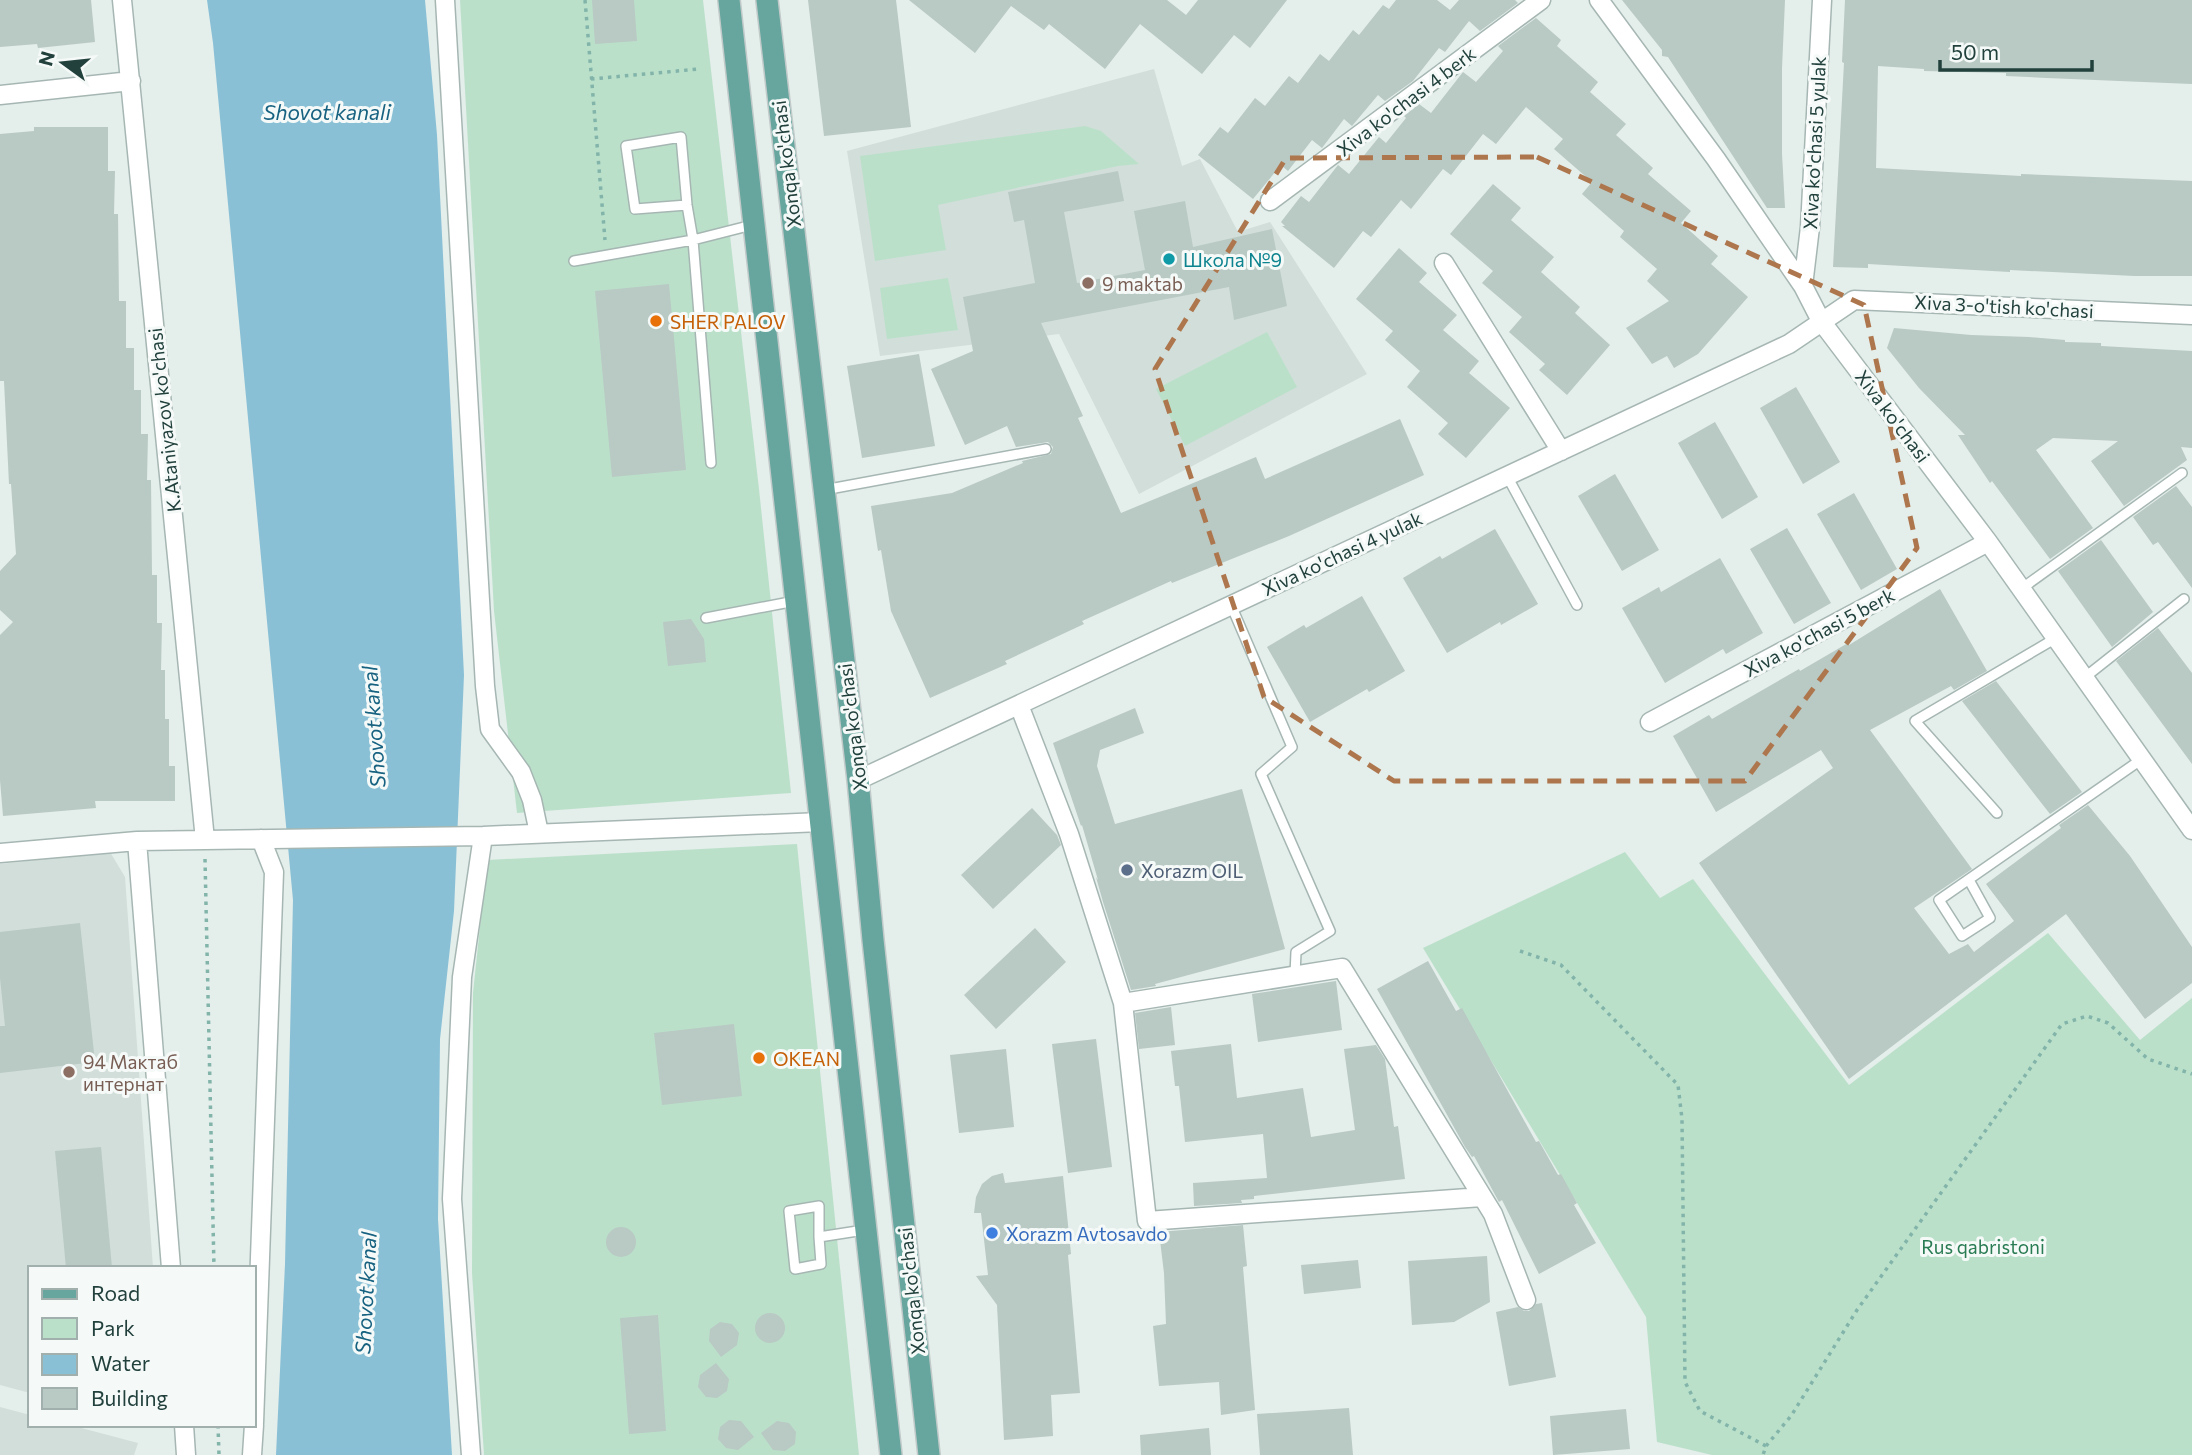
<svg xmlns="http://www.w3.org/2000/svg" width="2192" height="1455" viewBox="0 0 2192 1455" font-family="Commissioner,sans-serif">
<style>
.built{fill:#d2deda}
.green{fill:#bbe0ca}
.water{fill:#89c0d6}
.building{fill:#b9c9c4}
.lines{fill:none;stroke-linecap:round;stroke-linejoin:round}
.lane-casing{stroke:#a6b7b3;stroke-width:12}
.street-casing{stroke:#a6b7b3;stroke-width:21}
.primary-casing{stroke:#c1cac9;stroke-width:24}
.path{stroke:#82b4aa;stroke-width:3.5;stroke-dasharray:3.5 5;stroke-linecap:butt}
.lane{stroke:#fff;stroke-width:9}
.street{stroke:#fff;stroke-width:18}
.primary{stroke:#66a69e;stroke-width:21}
.marked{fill:none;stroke:#ae764d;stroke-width:5;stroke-dasharray:14 9;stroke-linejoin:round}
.culture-dot{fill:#0f9aa8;stroke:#f5faf8;stroke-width:2.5}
.education-dot{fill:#8d6e63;stroke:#f5faf8;stroke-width:2.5}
.food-dot{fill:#e8710a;stroke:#f5faf8;stroke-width:2.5}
.service-dot{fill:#5c6f8a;stroke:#f5faf8;stroke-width:2.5}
.shop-dot{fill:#3f7fe0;stroke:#f5faf8;stroke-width:2.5}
.labels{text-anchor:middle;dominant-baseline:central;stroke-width:6;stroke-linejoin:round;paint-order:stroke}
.street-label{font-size:19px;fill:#22413d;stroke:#f5faf8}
.culture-label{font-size:19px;fill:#0d838f;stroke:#f5faf8;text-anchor:start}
.education-label{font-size:19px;fill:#785e54;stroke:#f5faf8;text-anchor:start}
.food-label{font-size:19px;fill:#c56008;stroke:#f5faf8;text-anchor:start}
.service-label{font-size:19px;fill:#4e5e75;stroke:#f5faf8;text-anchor:start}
.shop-label{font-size:19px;fill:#366cbe;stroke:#f5faf8;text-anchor:start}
.park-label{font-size:19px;fill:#297b53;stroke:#f5faf8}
.water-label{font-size:21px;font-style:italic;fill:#176281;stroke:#f5faf8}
</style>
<rect width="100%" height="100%" fill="#e4eeeb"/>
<path class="built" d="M1154 69 1182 166 1200 159 1238 232 1270 222 1367 374 1139 494 1059 334 880 356 847 151Z
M110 852 125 877 153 1268H30V1393L0 1385V864Z
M0 1407 30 1415V1425H70L138 1443 134 1455H0Z"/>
<path class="green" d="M460 0H703L759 489 791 793 517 813 494 611Z
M1085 126 1101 131 1139 164 1118 166 938 205 946 250 875 261 860 156Z
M948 278 958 330 887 339 880 288Z
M1267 332 1297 387 1185 446 1156 389Z
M797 844 859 1455H484L472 1273 473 993 487 860Z
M1625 852 1660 898 1693 879 1849 1085 2048 933 2140 1040 2192 998V1455H1712L1657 1442 1646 1317 1423 948Z"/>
<path class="water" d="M207 0H425L437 135 464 675 454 911 440 1039 438 1219 452 1455H276L285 1264 293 900 213 43Z"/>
<path class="building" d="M0 0H91L95 42 38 48 37 44 0 47Z
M592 0H634L637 41 595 44Z
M808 0H896L911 127 824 136Z
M909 0H1167L1186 15 1198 0H1287L1250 48 1234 35 1202 74 1140 24 1105 69 1049 24 1044 30 1011 6 975 53Z
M1396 0H1437L1450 10 1459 0H1515L1518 3 1480 31 1469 21 1445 52 1439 48 1413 81 1385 101 1378 95 1352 126 1344 119 1322 148 1312 140 1288 171 1281 165 1253 199 1198 155 1220 127 1228 133 1255 98 1265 106 1289 76 1298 83 1320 54 1329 61 1353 30 1359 35 1383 5 1389 9Z
M1622 0H1785L1782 68V154L1785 208H1767L1668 57 1662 56V50Z
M1845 0H2192V84L2047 78 2006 76V73L1924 71V69L1878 66 1876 168 2021 176V174L2192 181V276H2135L2010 270V272L1868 264V268L1833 267 1844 63 1842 62Z
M1536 18 1561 40 1557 46 1598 82 1590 92 1626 124 1616 135 1653 168 1648 174 1691 211 1681 223 1718 256 1711 264 1748 297 1698 354 1674 368 1667 356 1652 364 1626 328 1669 301 1647 281 1657 269 1620 237 1624 231 1582 194 1592 182 1554 149 1563 139 1526 107 1496 144 1483 134 1451 175 1443 169 1411 209 1401 200 1371 237 1363 231 1334 268 1282 226H1285L1281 222 1301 196 1309 202 1338 165 1349 174 1379 137 1386 143 1406 118 1404 116 1419 104 1431 113 1463 72 1476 82 1503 51 1498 46Z
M34 127H108V171H115L114 214H118L119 301H126V348H134V390H141V434H148L147 480H151L152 575H157V623H162L161 670H165V719H169V766H175V801H95L96 808 3 816 0 780V635L13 622 0 610V571L16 554 11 484H9L4 381H0V134L34 131Z
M1118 171 1124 201 1064 212 1077 283 1145 270 1134 211 1185 201 1193 247 1272 229 1287 306 1234 320 1229 287 1041 323 1083 416 1078 418 1121 513 1256 457 1265 479 1400 419 1424 475 1289 536 1172 583 1171 581 1082 621 1084 624 1005 661 1007 664 930 698 891 611 881 550 878 551 871 506 952 493 1023 463 1022 461 1051 454 1053 447 1048 442 1016 447 1007 426 965 445 931 369 973 351 963 297 1035 283 1024 220 1014 222 1008 192Z
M1493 184 1521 208 1511 220 1554 257 1541 272 1580 307 1575 313 1610 345 1567 395 1539 370 1545 364 1509 332 1522 317 1482 283 1493 271 1450 234Z
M1399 248 1427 273 1419 282 1457 315 1443 330 1479 361 1469 373 1510 408 1466 458 1438 434 1448 423 1407 387 1420 371 1385 340 1393 331 1356 299Z
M669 284 686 470 612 477 595 291Z
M1894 328 1971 335 2029 337 2065 340V342L2101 343V346L2192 351V448L2181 447 2187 460 2124 506 2091 461 2118 441 2053 438 2036 450 2093 528 2050 559 1992 481 1990 483 1958 435H1965L1919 388 1887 348Z
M919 354 935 446 862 458 847 366Z
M1796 387 1840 462 1803 484 1760 408Z
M1715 422 1758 497 1722 519 1678 443Z
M1615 474 1659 550 1622 571 1578 496Z
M2176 486 2192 507V588L2158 542 2153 545 2133 517Z
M1854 493 1897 569 1861 590 1817 514Z
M1787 528 1831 603 1794 624 1750 549Z
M1495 529 1538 604 1501 625 1500 622 1447 653 1403 578 1440 556 1442 559Z
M2101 540 2153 612 2112 647 2058 571Z
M1720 558 1763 633 1726 654 1723 649 1665 683 1622 608 1659 587 1661 592Z
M1940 589 1987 671 1954 690 1951 686 1870 730 1972 869 1914 908 1949 954 1968 944 1974 952 2014 921 1986 884 2061 828 2059 825 2088 805 2130 856 2192 947V983L2145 1019 2066 914 1849 1079 1699 863 1833 768 1821 750 1716 812 1673 736 1709 715 1712 719 1799 669 1800 671 1848 643 1849 645Z
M1362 596 1405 671 1369 692 1367 689 1310 722 1267 647 1304 625 1306 628Z
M691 619 704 639 706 662 668 666 663 622Z
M2158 628 2192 673V764L2116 661Z
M1996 681 2082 792 2050 814 1962 701Z
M1135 708 1144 733 1100 750 1097 766 1115 824 1242 789 1285 949 1155 984 1156 986 1131 990 1103 902 1096 877 1098 880 1082 825 1081 826 1053 743Z
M1032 808 1057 835 1061 845 993 909 961 875Z
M80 923 95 1062 0 1073V1026H5L0 978V932Z
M1035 928 1066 962 996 1029 964 995Z
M1428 961 1456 1011 1462 1008 1536 1142 1539 1141 1558 1175 1561 1174 1577 1203 1574 1205 1596 1243 1539 1274 1502 1200 1499 1202 1474 1156 1472 1157 1465 1147 1377 989Z
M1336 981 1342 1030 1258 1042 1252 994Z
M1171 1007 1175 1045 1139 1049 1135 1013Z
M734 1024 742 1096 662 1105 654 1033Z
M1096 1039 1112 1167 1068 1173 1052 1044Z
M1231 1044 1237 1098 1303 1088 1311 1137 1355 1130 1344 1049 1376 1045 1385 1059 1394 1127 1398 1126 1405 1179 1254 1196V1199L1241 1200 1242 1203 1194 1206 1193 1183 1267 1178 1263 1134 1185 1142 1179 1086H1175L1171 1051Z
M1006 1049 1014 1127 959 1133 950 1055Z
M101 1147 112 1268H66L55 1151Z
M1003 1173 1005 1183 1063 1176 1071 1254 1068 1255 1080 1393 1051 1395 1053 1436 1004 1440 997 1305 976 1276 988 1275 981 1213H974L976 1197 982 1184 992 1176Z
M1243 1225 1247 1266 1243 1267 1255 1410 1221 1415 1219 1382 1159 1386 1153 1326 1166 1324 1164 1273 1159 1232Z
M606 1242a15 15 0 1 1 30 0a15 15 0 1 1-30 0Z
M1487 1256 1490 1302 1454 1322 1412 1325 1408 1261Z
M1358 1260 1361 1288 1304 1294 1301 1265Z
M1542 1303 1556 1377 1509 1386 1496 1312 1518 1307 1524 1311H1529L1536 1304Z
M755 1328a15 15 0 1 1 30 0a15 15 0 1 1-30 0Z
M658 1315 666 1431 629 1434 620 1318Z
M720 1322 732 1324 739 1333 737 1345 721 1357 709 1341 710 1329Z
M716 1363 729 1379 727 1391 717 1398 706 1397 698 1387 700 1375Z
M1349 1408 1353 1455H1260L1257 1414Z
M1626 1409 1630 1449 1553 1455 1550 1416Z
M729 1420 741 1421 754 1437 738 1450 726 1448 718 1439 720 1427Z
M777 1421 789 1423 796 1432 795 1444 785 1451 773 1450 761 1433Z
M1209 1428 1211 1455H1141L1140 1435Z"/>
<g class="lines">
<defs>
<path id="lane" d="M687 205 635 209 626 146 681 137 687 205 693 240 752 225
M574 261 693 240 711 463
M1507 476 1577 605
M824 490 1046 449
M2021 589 2182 473
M1231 605 1292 747 1261 774 1330 931 1296 952 1295 975
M706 618 795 601
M2084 678 2184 599
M1997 813 1915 721 2056 638
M1969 880 1990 918 1962 936 1939 900 2142 759
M819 1237 821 1264 795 1269 789 1211 819 1206V1237L864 1230"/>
<path id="street" d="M122 0 205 840
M445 0 485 686 490 729 521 772 532 800 539 833
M1599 0 1716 159 1803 286 1821 321 1988 542 2192 830
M0 95 131 81
M1270 201 1541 0
M1444 263 1561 451
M1803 286 1810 227 1822 0
M1019 705 1069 834 1123 1003 1147 1221 1482 1197
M1650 722 1988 542
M858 780 1789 344 1854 300 2192 315
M137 841 171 1268
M0 853 137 841 483 836 821 822
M1123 1003 1342 968 1493 1214 1526 1300
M254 1423 274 872 261 839
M184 1425 186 1455
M252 1455 254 1425
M471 1455 452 1199 462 977 483 836"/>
<path id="primary" d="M729 0 891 1455
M767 0 858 780 873 940 929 1455"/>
</defs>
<use href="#lane" class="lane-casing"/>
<use href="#street" class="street-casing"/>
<use href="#primary" class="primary-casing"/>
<path class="path" d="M585 0 605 240
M591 79 699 69
M205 859 214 1268
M1520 951 1561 965 1678 1085 1682 1119 1685 1382 1700 1411 1766 1446 1763 1455
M218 1425 219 1455
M1766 1446 1791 1416 1857 1310 2062 1024 2087 1016 2108 1023 2148 1059 2192 1074"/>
<use href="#lane" class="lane"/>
<use href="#street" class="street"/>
<use href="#primary" class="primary"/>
</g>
<path class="marked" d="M1537 157 1864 305 1917 548 1745 781H1394L1264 697 1155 369 1286 158Z"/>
<circle class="culture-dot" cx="1169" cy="259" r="7"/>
<g class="education-dot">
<circle cx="1088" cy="283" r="7"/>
<circle cx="69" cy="1072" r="7"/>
</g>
<g class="food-dot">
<circle cx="656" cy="321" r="7"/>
<circle cx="759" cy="1058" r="7"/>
</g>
<circle class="service-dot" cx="1127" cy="870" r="7"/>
<circle class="shop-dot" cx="992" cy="1233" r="7"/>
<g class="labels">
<g class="street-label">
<text transform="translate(1406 101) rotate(-37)">Xiva ko'chasi 4 berk</text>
<text transform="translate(1814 143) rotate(-87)">Xiva ko'chasi 5 yulak</text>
<text transform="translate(786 164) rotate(-97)">Xonqa ko'chasi</text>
<text transform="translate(2004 306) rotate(3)">Xiva 3-o'tish ko'chasi</text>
<text transform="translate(1893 416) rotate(53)">Xiva ko'chasi</text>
<text transform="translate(164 420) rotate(-96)">K.Ataniyazov ko'chasi</text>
<text transform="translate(1342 553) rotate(-25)">Xiva ko'chasi 4 yulak</text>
<text transform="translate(1819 632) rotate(-28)">Xiva ko'chasi 5 berk</text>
<text transform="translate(852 727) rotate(-97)">Xonqa ko'chasi</text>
<text transform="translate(911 1291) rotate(-96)">Xonqa ko'chasi</text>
</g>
<g class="culture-label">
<text x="1183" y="259">Школа №9</text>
</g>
<g class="education-label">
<text x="1102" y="283">9 maktab</text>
<text x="83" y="1061">94 Мактаб<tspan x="83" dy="22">интернат</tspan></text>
</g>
<g class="food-label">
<text x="670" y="321">SHER PALOV</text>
<text x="773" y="1058">OKEAN</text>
</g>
<g class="service-label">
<text x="1141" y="870">Xorazm OIL</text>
</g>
<g class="shop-label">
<text x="1006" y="1233">Xorazm Avtosavdo</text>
</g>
<g class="park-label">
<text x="1983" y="1246">Rus qabristoni</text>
</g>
<g class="water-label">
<text x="327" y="111">Shovot kanali</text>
<text transform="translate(373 727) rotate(-94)">Shovot kanal</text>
<text transform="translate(365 1293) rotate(-87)">Shovot kanal</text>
</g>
</g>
<rect x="28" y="1266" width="228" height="161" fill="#f5faf8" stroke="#a1b0ad" stroke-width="2"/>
<rect x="42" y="1289" width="35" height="10" fill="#66a69e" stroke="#a1b0ad" stroke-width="2"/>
<text x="91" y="1301" font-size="21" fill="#22413d">Road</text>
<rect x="42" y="1318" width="35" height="21" fill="#bbe0ca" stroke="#a1b0ad" stroke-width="2"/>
<text x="91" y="1336" font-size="21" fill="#22413d">Park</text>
<rect x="42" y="1354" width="35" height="21" fill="#89c0d6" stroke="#a1b0ad" stroke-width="2"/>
<text x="91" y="1371" font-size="21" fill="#22413d">Water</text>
<rect x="42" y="1388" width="35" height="21" fill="#b9c9c4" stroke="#a1b0ad" stroke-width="2"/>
<text x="91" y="1406" font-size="21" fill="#22413d">Building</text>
<g transform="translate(63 63) rotate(285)" stroke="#f5faf8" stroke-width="5" paint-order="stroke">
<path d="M0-5L12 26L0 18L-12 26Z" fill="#22413d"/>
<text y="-10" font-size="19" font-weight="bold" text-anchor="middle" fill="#22413d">N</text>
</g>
<path d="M1940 60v10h152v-10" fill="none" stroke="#22413d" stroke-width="3.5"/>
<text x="1951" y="60" font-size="21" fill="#22413d" stroke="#f5faf8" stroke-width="5" paint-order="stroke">50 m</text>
</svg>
